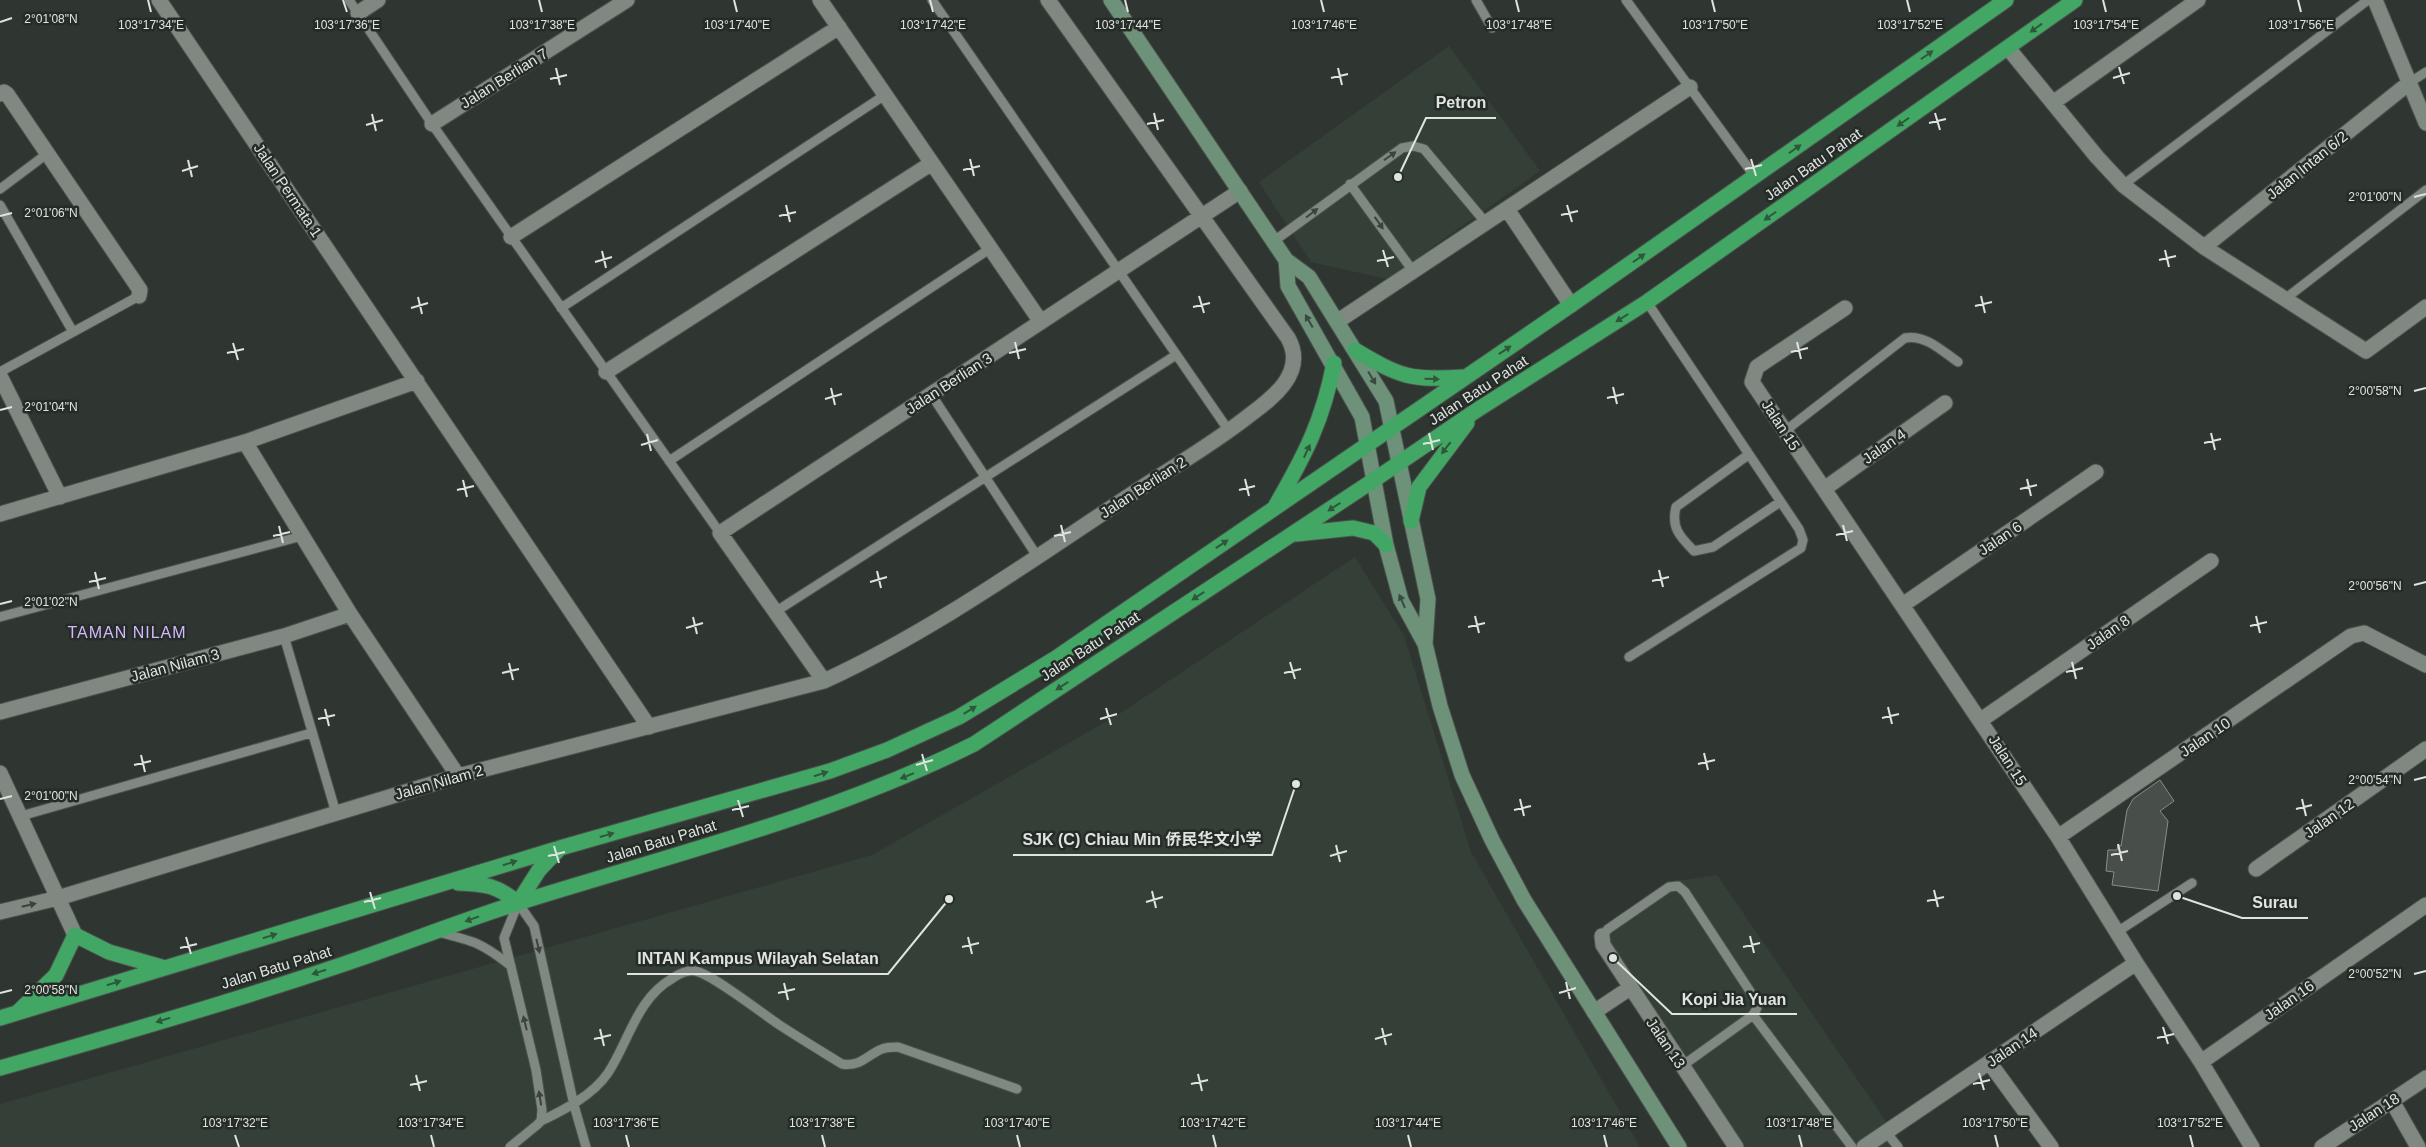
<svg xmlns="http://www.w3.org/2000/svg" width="2426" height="1147" viewBox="0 0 2426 1147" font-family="Helvetica,'Noto Sans SC',sans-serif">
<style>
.built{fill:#344037}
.building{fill:#484f4a;stroke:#878e88}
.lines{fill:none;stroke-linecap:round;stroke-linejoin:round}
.lane-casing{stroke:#4b514d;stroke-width:11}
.street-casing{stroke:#4b514d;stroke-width:17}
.secondary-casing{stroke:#4b514d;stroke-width:17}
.highway-casing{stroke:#4b514d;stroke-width:17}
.lane{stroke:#808882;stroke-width:9}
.street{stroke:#808882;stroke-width:15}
.secondary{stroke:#6d9179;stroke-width:15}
.highway{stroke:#42a664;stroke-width:15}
.oneway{fill:#2f573c}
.oneway2{fill:#3c433e}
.oneway3{fill:#3b4a40}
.ticks{fill:none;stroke:#e0e4e1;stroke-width:2}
.labels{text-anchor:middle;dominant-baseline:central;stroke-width:5;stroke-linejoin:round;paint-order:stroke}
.street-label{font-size:15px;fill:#e0e4e1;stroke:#252c27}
.neighbourhood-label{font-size:16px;letter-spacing:1px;fill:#d2b7fd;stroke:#252c27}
.ticks-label{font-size:12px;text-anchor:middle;fill:#e0e4e1;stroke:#252c27;stroke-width:5;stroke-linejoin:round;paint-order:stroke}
.leader{fill:none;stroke:#e0e4e1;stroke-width:2}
.callout-dot{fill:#e0e4e1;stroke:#252c27;stroke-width:2}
.callout-label{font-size:16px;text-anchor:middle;font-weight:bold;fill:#e0e4e1;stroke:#252c27;stroke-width:5;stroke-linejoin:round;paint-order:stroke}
</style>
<rect width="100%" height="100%" fill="#2f3631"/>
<path class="built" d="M1449 46 1540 171 1387 279 1311 262 1259 182Z
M1355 557 1404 636 1471 852 1640 1147H0V1104L872 855 1118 715Z
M1717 875 1896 1136 1904 1147H1730L1598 951 1597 930 1670 882Z"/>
<path class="building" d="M2160 780 2174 801 2160 811 2168 821 2158 891 2112 885 2114 872 2106 871 2108 850H2117L2118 845 2121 846 2127 810 2133 799Z"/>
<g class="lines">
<defs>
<path id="lane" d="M349 0 432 124 720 533
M932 0 1229 431
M1476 0 1492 28
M1626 0 1755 177
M2409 83 2426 72
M1350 184 1413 271
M2123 185 2368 0
M0 189 48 153
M0 205 73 332
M1274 241 1402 148 1413 146 1424 149 1486 223
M2285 299 2426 190
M561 308 885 95
M0 372 139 296
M931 394 1037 556
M1785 431 1905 338C1925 334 1942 351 1958 362
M1748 455 1676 507C1671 527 1679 536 1694 551L1713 547 1780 502
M669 461 991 248
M775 612 1176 355
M0 617 302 536
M284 636 336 813
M1629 657 1801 548 1803 540 1799 529 1647 302
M21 816 311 733
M518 903 534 926 574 1105 586 1147
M438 932C474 941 482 943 511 966
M2117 932 2192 883
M1602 936 1608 929 1669 887 1678 886 1685 892 1757 1002V1008L1753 1015 1682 1066
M1753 1015 1852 1147
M541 1121C564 1110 593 1095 608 1073 629 1041 637 998 673 978 679 974 688 970 695 971 711 973 764 1015 781 1026 801 1039 821 1051 842 1064 861 1067 867 1055 882 1049 887 1047 894 1047 898 1047L1017 1089
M1886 1132 1898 1147
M510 1147 537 1125 541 1121 542 1110 536 1070 504 938 518 903"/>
<path id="street" d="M159 0 649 727
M820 0 1041 322
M2375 0 2426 123
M358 13 378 0
M2008 48 2097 157 2123 185 2204 247 2366 351 2426 307
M0 94 4 92 7 94 140 290 139 296
M2054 102 2198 0
M432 124 627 0
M1507 209 1571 305
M511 237 839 27
M2204 247 2409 83
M1845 308 1757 367 1752 382 2058 837 2136 963 2201 1062 2252 1147
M1338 321 1690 87
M606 372 932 163
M0 376 60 497
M245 442 350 614 458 776
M1824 489 1945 403
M0 514 245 442 417 381
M1904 604 2096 472
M824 681 720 533 1240 191
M0 712 284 636 350 614
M1981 720 2211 561
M0 773 75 935
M2058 837 2351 636 2364 633 2426 665
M2256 869 2426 749
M0 912 58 898 458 776 824 681C937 629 1040 554 1144 486 1180 463 1217 441 1251 414 1263 405 1275 396 1284 384 1295 369 1297 354 1288 338L1048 0
M1602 936 1603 945 1736 1147
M1594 1012 1630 988
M1989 1062 2051 1147
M2201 1062 2426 905
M2392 1101 2418 1147
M1864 1147 2136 963
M2322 1147 2426 1078"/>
<path id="secondary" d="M1111 0 1286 260 1309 277 1386 401 1428 599 1425 644
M1286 260 1288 286 1362 417 1386 545 1401 600 1425 644 1440 706 1462 775 1492 840 1524 900 1679 1147"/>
<path id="highway" d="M1355 350C1400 377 1411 381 1464 377
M1276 505C1305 455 1323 420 1334 363
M1411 521 1419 487 1467 423
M1296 534 1353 528 1374 533 1386 545
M458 883C485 884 497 885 518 903
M518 903 539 870 560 848
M19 1011 56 975 75 935 109 952 165 968
M0 1018 560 848 830 771 887 750 959 717 1056 658 1571 305 2006 0
M0 1068C114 1036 228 1003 341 965 401 945 460 921 521 902 674 854 830 816 974 744L1374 480 1477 410 1647 302 2075 0"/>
</defs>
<use href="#lane" class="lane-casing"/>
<use href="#street" class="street-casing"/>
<use href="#secondary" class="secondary-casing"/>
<use href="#highway" class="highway-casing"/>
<use href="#lane" class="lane"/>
<use href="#street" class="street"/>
<use href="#secondary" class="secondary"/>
<use href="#highway" class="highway"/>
</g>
<defs><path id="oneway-solid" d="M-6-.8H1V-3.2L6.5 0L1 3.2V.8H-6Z" transform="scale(1.25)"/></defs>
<g class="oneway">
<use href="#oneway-solid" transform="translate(2036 28) rotate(144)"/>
<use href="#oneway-solid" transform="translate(1927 55) rotate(-35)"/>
<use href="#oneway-solid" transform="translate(1903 122) rotate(145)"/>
<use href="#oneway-solid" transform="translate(1795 149) rotate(-35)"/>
<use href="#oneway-solid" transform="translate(1770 216) rotate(145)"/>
<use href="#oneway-solid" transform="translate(1639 258) rotate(-35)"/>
<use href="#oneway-solid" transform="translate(1622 318) rotate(148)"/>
<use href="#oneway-solid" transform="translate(1505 350) rotate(-34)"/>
<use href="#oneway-solid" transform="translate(1432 379) rotate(2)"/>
<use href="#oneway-solid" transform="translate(1446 448) rotate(128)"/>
<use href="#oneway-solid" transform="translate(1307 451) rotate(-65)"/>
<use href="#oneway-solid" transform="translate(1334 507) rotate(147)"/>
<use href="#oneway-solid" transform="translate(1222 544) rotate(-34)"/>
<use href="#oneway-solid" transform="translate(1198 596) rotate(147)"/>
<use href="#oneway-solid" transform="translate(1062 686) rotate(147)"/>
<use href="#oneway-solid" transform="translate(970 710) rotate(-31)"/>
<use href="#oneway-solid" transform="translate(821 774) rotate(-17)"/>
<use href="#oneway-solid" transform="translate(907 776) rotate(158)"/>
<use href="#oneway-solid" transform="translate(607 835) rotate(-16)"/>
<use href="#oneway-solid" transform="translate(510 863) rotate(-17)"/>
<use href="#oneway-solid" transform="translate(472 919) rotate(160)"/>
<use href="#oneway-solid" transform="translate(270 936) rotate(-17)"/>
<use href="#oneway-solid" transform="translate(319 972) rotate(163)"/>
<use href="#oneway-solid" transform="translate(114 983) rotate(-17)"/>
<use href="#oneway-solid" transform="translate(163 1020) rotate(163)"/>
</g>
<g class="oneway2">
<use href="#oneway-solid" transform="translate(1390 156) rotate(-35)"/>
<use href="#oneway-solid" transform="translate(1312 213) rotate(-37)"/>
<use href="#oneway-solid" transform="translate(1379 223) rotate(55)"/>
<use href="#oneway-solid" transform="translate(29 905) rotate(-13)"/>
<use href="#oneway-solid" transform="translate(538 946) rotate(77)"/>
<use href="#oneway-solid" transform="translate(525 1023) rotate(-104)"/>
<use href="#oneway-solid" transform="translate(540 1098) rotate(-99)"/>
</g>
<g class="oneway3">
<use href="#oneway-solid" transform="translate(1309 321) rotate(-120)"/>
<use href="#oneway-solid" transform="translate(1372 378) rotate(59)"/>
<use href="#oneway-solid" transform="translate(1402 601) rotate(-113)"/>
</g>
<path class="ticks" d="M148 0 151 12M343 0 347 12M539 0 542 12M734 0 737 12M930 0 933 12M1125 0 1128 12M1321 0 1324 12M1516 0 1519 12M1712 0 1715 12M1907 0 1910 12M2103 0 2106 12M2298 0 2301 12M0 22 12 18M2119 67 2124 84M556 68 560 85M1338 68 1342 85M1331 78 1348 74M2113 78 2130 73M550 79 567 75M1154 113 1158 130M1935 113 1940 130M372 114 376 131M1929 123 1946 119M1147 124 1164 120M366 125 383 120M970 159 974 176M1751 159 1756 176M188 160 192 177M1745 169 1762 165M963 170 980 166M182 171 198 166M2414 197 2426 194M786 205 790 222M1567 205 1572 222M1561 215 1578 211M0 216 12 213M779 216 796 212M1383 250 1388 267M2165 250 2169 267M602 251 606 268M2159 260 2176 256M1377 261 1394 257M595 262 612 257M1199 296 1204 313M1981 296 1985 313M418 297 422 314M1975 306 1992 302M1193 307 1210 303M411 308 428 303M1015 342 1019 359M1797 342 1801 359M233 343 238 360M1791 352 1808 348M227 353 244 349M1009 353 1026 349M1613 387 1617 404M831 388 835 405M2414 391 2426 388M1607 398 1624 394M825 399 842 394M0 410 12 407M1429 433 1433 450M2211 433 2215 450M647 434 651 451M2204 443 2221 439M1423 444 1440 440M641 445 658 440M1245 479 1249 496M2027 479 2031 496M463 480 467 497M2020 489 2037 485M457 490 474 486M1239 490 1255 486M1061 525 1065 542M1843 525 1847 541M279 526 283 543M1836 535 1853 531M273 536 290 532M1054 536 1071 532M1659 570 1663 587M877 571 881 588M95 572 99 589M1652 581 1669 577M89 582 106 578M870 582 887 577M2414 585 2426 582M0 604 12 601M1475 616 1479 633M2256 616 2260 633M693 617 697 634M2250 626 2267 622M1468 627 1485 623M686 628 703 623M1290 662 1295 679M2072 662 2076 679M509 663 513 680M2066 672 2083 668M502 673 519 669M1284 673 1301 669M1888 707 1892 724M1106 708 1111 725M325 709 329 726M1882 718 1899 714M318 719 335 715M1100 719 1117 714M1704 753 1708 770M922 754 927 771M141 755 145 772M1698 764 1715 760M134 765 151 761M916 765 933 760M2414 780 2426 777M0 799 12 796M1520 799 1524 816M2302 799 2306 816M738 800 743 817M2296 809 2312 805M732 810 749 806M1514 810 1531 806M2118 844 2122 861M1336 845 1340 862M554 846 559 863M2111 855 2128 851M548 856 565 852M1330 856 1347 851M1934 890 1938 907M1152 891 1156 908M370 892 375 909M1927 901 1944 897M364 902 381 898M1146 902 1163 897M1750 936 1754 953M186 937 191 954M968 937 972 954M962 947 979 943M1743 947 1760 943M180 948 197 944M2414 974 2426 971M1566 982 1570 999M784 983 788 1000M0 993 12 990M778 993 795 989M1559 993 1576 988M2163 1027 2168 1044M1382 1028 1386 1045M600 1029 604 1046M2157 1038 2174 1034M594 1039 611 1035M1375 1039 1392 1034M1979 1073 1984 1090M1198 1074 1202 1091M416 1075 420 1091M1191 1084 1208 1080M1973 1084 1990 1080M410 1085 427 1081M235 1135 239 1147M431 1135 434 1147M626 1135 629 1147M822 1135 825 1147M1017 1135 1020 1147M1213 1135 1216 1147M1408 1135 1411 1147M1604 1135 1607 1147M1799 1135 1802 1147M1995 1135 1998 1147M2190 1135 2193 1147"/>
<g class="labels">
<g class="street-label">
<text transform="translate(504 78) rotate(-32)">Jalan Berlian 7</text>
<text transform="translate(1813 164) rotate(-35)">Jalan Batu Pahat</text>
<text transform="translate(2307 165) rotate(-39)">Jalan Intan 6/2</text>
<text transform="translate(288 190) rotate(56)">Jalan Permata 1</text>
<text transform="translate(949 383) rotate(-33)">Jalan Berlian 3</text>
<text transform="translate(1478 390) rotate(-33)">Jalan Batu Pahat</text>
<text transform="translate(1781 425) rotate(57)">Jalan 15</text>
<text transform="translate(1884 446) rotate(-35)">Jalan 4</text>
<text transform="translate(1143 487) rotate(-33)">Jalan Berlian 2</text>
<text transform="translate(2000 538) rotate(-34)">Jalan 6</text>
<text transform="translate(2108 632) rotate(-35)">Jalan 8</text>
<text transform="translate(1090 646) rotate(-33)">Jalan Batu Pahat</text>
<text transform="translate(175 665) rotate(-15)">Jalan Nilam 3</text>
<text transform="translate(2205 737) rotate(-34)">Jalan 10</text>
<text transform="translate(2008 760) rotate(57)">Jalan 15</text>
<text transform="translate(439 782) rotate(-16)">Jalan Nilam 2</text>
<text transform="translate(2329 818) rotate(-35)">Jalan 12</text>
<text transform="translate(661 841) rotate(-17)">Jalan Batu Pahat</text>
<text transform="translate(276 967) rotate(-17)">Jalan Batu Pahat</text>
<text transform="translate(2289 1000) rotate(-35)">Jalan 16</text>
<text transform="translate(1666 1043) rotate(56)">Jalan 13</text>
<text transform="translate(2012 1047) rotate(-34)">Jalan 14</text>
<text transform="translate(2374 1112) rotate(-33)">Jalan 18</text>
</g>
<g class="neighbourhood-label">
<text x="127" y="632">TAMAN NILAM</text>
</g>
</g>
<g class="ticks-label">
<text x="51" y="23">2°01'08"N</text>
<text x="2301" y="29">103°17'56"E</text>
<text x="151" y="29">103°17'34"E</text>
<text x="347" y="29">103°17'36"E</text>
<text x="542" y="29">103°17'38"E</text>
<text x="737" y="29">103°17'40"E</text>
<text x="933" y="29">103°17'42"E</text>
<text x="1128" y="29">103°17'44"E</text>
<text x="1324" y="29">103°17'46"E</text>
<text x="1519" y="29">103°17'48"E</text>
<text x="1715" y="29">103°17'50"E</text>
<text x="1910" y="29">103°17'52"E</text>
<text x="2106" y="29">103°17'54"E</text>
<text x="2375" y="201">2°01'00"N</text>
<text x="51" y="217">2°01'06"N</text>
<text x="2375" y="395">2°00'58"N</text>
<text x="51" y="411">2°01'04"N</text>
<text x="2375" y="590">2°00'56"N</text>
<text x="51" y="606">2°01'02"N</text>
<text x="2375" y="784">2°00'54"N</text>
<text x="51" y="800">2°01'00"N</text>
<text x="2375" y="978">2°00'52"N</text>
<text x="51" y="994">2°00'58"N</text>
<text x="235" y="1127">103°17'32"E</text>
<text x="431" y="1127">103°17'34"E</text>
<text x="626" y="1127">103°17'36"E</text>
<text x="822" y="1127">103°17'38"E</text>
<text x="1017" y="1127">103°17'40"E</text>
<text x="1213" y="1127">103°17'42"E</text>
<text x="1408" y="1127">103°17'44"E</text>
<text x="1604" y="1127">103°17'46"E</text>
<text x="1799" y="1127">103°17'48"E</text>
<text x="1995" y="1127">103°17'50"E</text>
<text x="2190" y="1127">103°17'52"E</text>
</g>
<path class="leader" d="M1398 177L1426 118H1496M1296 784L1272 855H1013M2177 896L2242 918H2308M949 899L888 974H627M1613 958L1672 1014H1797"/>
<g class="callout-dot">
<circle cx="1398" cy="177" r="5"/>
<circle cx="1296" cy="784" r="5"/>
<circle cx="2177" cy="896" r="5"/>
<circle cx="949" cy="899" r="5"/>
<circle cx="1613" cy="958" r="5"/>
</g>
<g class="callout-label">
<text x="1461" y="108">Petron</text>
<text x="1142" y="845">SJK (C) Chiau Min 侨民华文小学</text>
<text x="2275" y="908">Surau</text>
<text x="758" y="964">INTAN Kampus Wilayah Selatan</text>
<text x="1734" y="1005">Kopi Jia Yuan</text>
</g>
</svg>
